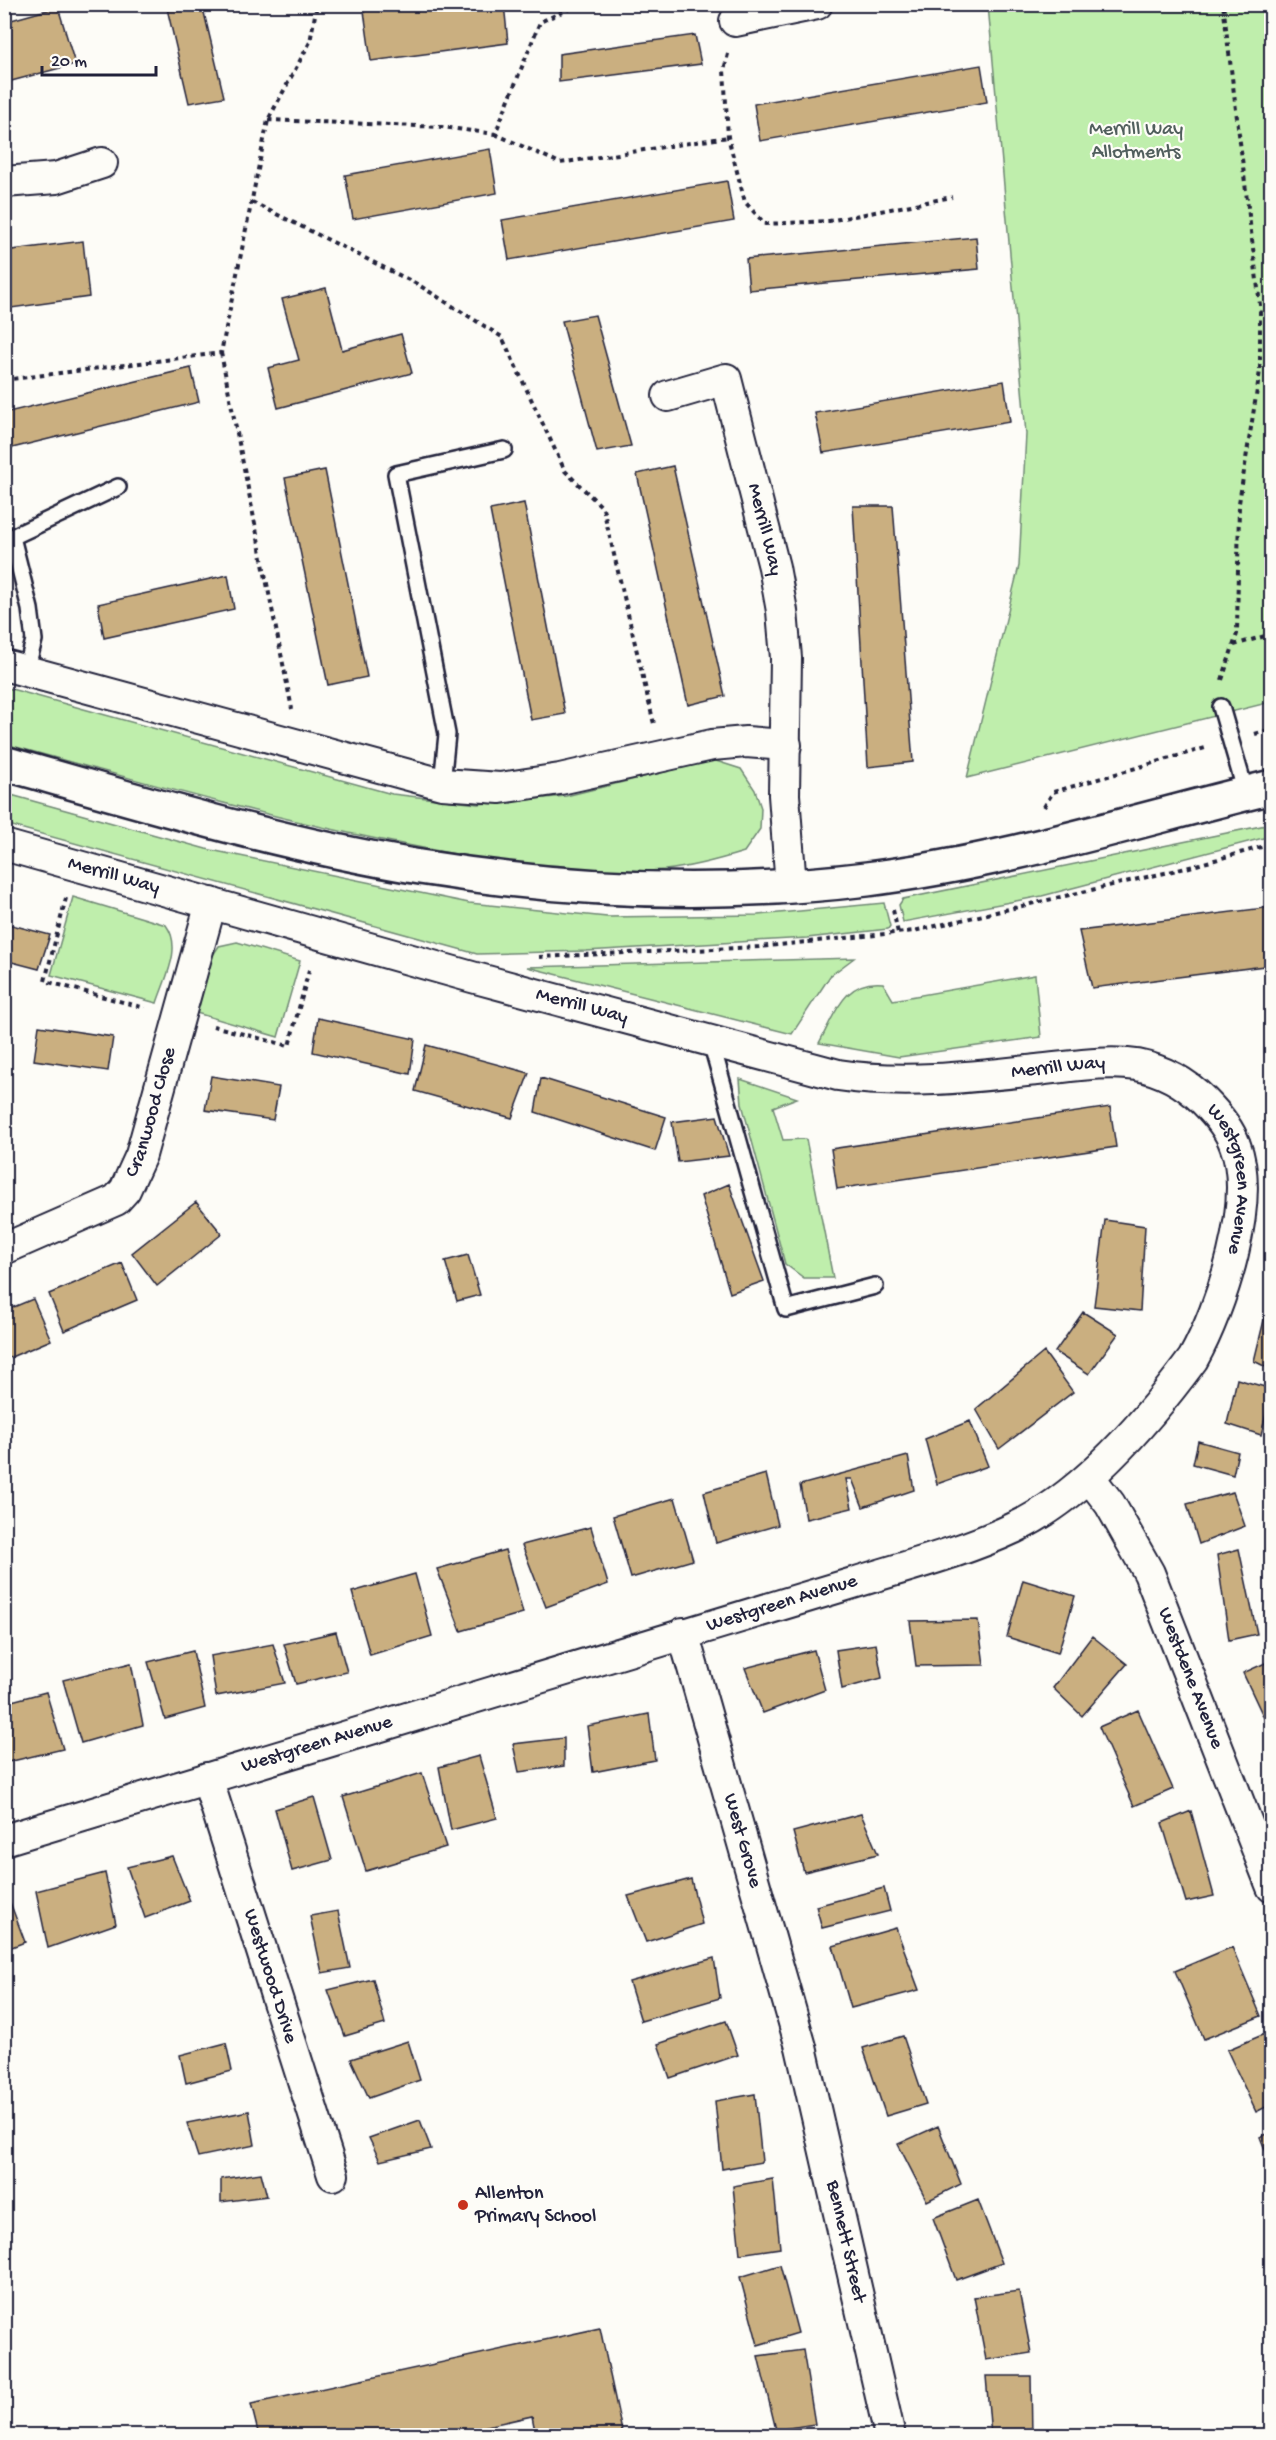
<svg xmlns="http://www.w3.org/2000/svg" width="1276" height="2440" viewBox="0 0 1276 2440" font-family="'Gochi Hand',sans-serif">
<style>
.green{fill:#bfeeac;stroke:#708874;stroke-width:1.5}
.building{fill:#caaf80;stroke:#22223b;stroke-width:1.5}
.lines{fill:none;stroke-linecap:round;stroke-linejoin:round}
.service-casing{stroke:#22223b;stroke-width:20}
.minor-casing{stroke:#22223b;stroke-width:34}
.tertiary-casing{stroke:#22223b;stroke-width:38}
.path{stroke:#22223b;stroke-width:4;stroke-dasharray:4.5 4.5;stroke-linecap:butt}
.service{stroke:#fdfcf7;stroke-width:15}
.minor{stroke:#fdfcf7;stroke-width:30}
.tertiary{stroke:#fdfcf7;stroke-width:33}
.poi-dot{fill:#c8321e;stroke:#fdfcf7;stroke-width:2}
.labels{text-anchor:middle;dominant-baseline:central;stroke-width:4.5;stroke-linejoin:round;paint-order:stroke}
.park-label{font-size:20px;fill:#515f5d;stroke:#fdfcf7}
.street-label{font-size:20px;fill:#22223b;stroke:#fdfcf7}
.poi-label{font-size:20px;fill:#22223b;stroke:#fdfcf7;text-anchor:start}
</style>
<rect width="100%" height="100%" fill="#fdfcf7"/>
<filter id="ink" filterUnits="userSpaceOnUse"><feTurbulence type="fractalNoise" baseFrequency=".0167" numOctaves="2"/><feDisplacementMap in="SourceGraphic" scale="12" xChannelSelector="R" yChannelSelector="G"/><feConvolveMatrix kernelMatrix="1 2 1 2 8 2 1 2 1" color-interpolation-filters="sRGB"/></filter>
<g filter="url(#ink)">
<path class="green" d="M988 5H1271V702L967 778 1019 566 1026 434Z
M4 687 392 794 478 804 566 796 713 760 741 769 755 790 761 808 760 829 744 852C718 860 692 867 665 870 571 878 473 858 382 840 255 814 130 778 5 744Z
M4 793 206 849 469 903 607 917 758 915 884 903 890 926 888 929 807 938 586 951 477 954 5 824Z
M1271 824V836L1042 896 903 922 899 905 903 899Z
M73 897 166 925C183 948 165 978 157 1003L51 975Z
M237 942 300 961 278 1037 193 1012 207 964 219 946Z
M854 958 830 976 792 1034 527 967Z
M1035 975 1041 1037 899 1057 819 1043C835 1014 844 979 883 983L893 1000Z
M740 1079 797 1098 773 1107 783 1140 806 1139 833 1278H804L785 1264 742 1104Z"/>
<path class="building" d="M166 4H202L224 97 189 103Z
M363 4H504L508 43 371 61Z
M58 7 75 64 4 83V22Z
M695 35 701 64 559 82V54Z
M981 65 987 102 760 141 754 104Z
M490 149 497 193 353 219 345 175Z
M727 181 734 221 509 260 502 220Z
M976 237 979 269 749 290 746 259Z
M83 241 89 297 4 309V251Z
M326 288 342 350 401 334 412 373 278 408 268 368 299 360 282 299Z
M595 315 631 446 597 452 562 321Z
M191 368 199 402 4 450V413Z
M1004 381 1010 422 823 453 815 413Z
M673 466 725 696 688 705 637 474Z
M325 470 367 677 328 685 285 478Z
M524 503 565 714 531 720 490 510Z
M853 506H893L913 762 868 767Z
M228 575 234 609 104 638 98 604Z
M1272 907V965L1092 988 1079 931Z
M4 923 50 935 39 969 4 960Z
M318 1018 415 1039 410 1074 313 1052Z
M39 1026 113 1037 108 1071 34 1060Z
M426 1045 529 1073 512 1118 415 1091Z
M211 1076 279 1087 273 1120 205 1110Z
M541 1078 666 1117 655 1151 535 1112Z
M1110 1107 1116 1147 837 1189 831 1149Z
M717 1116 729 1156 678 1162 672 1122Z
M729 1184 764 1281 730 1293 701 1196Z
M196 1202 222 1234 157 1286 132 1253Z
M1105 1220 1145 1226 1140 1311 1094 1306Z
M468 1255 480 1295 457 1301 445 1261Z
M122 1263 137 1300 64 1331 49 1294Z
M33 1299 51 1340 4 1360V1311Z
M1083 1312 1118 1334 1089 1374 1055 1352Z
M1265 1316 1272 1318V1370L1254 1361Z
M1044 1352 1073 1392 999 1449 976 1409Z
M1237 1379 1272 1389 1261 1435 1227 1424Z
M970 1421 988 1466 937 1484 925 1439Z
M1198 1441 1238 1452 1233 1475 1193 1464Z
M908 1456 914 1490 863 1507 852 1479H846L852 1508 806 1519 800 1485Z
M766 1474 778 1525 716 1543 704 1492Z
M1233 1492 1245 1526 1199 1544 1187 1504Z
M675 1498 693 1560 631 1578 613 1516Z
M591 1527 608 1584 546 1607 522 1545Z
M1239 1549 1257 1634 1229 1640 1217 1555Z
M505 1550 523 1613 461 1631 437 1569Z
M415 1574 432 1636 370 1655 352 1592Z
M1023 1580 1075 1596 1058 1653 1007 1637Z
M978 1620 984 1665 916 1666 910 1621Z
M336 1632 347 1672 296 1684 284 1644Z
M1092 1636 1127 1664 1082 1716 1053 1688Z
M273 1644 285 1683 216 1696 210 1656Z
M876 1644 882 1678 842 1689 836 1650Z
M814 1650 825 1690 763 1713 745 1668Z
M193 1651 205 1708 165 1719 148 1662Z
M1272 1660V1735L1243 1673Z
M131 1663 143 1725 81 1743 63 1680Z
M46 1692 63 1749 4 1763V1703Z
M1138 1710 1173 1789 1134 1806 1099 1727Z
M649 1714 655 1760 593 1772 587 1726Z
M564 1738V1766L519 1772 513 1744Z
M479 1756 497 1818 451 1830 439 1767Z
M422 1773 446 1847 366 1871 343 1797Z
M314 1797 332 1860 292 1871 275 1809Z
M1191 1811 1214 1896 1186 1902 1162 1823Z
M861 1814 878 1854 804 1872 793 1832Z
M172 1856 190 1901 145 1918 127 1867Z
M105 1873 116 1924 48 1948 36 1891Z
M691 1879 702 1924 646 1942 628 1896Z
M884 1888 890 1911 822 1928 816 1906Z
M8 1897 25 1942 4 1950V1898Z
M338 1911 350 1968 322 1973 310 1916Z
M896 1928 919 1990 851 2008 833 1946Z
M1232 1947 1261 2016 1204 2039 1175 1971Z
M714 1958 720 1998 641 2021 629 1982Z
M373 1979 385 2024 345 2036 328 1990Z
M726 2021 738 2055 670 2078 658 2044Z
M1267 2033 1272 2045V2104L1256 2112 1227 2050Z
M903 2036 926 2104 886 2116 863 2048Z
M408 2041 420 2080 369 2098 351 2059Z
M226 2043 232 2071 186 2083 180 2055Z
M755 2094 762 2162 722 2169 715 2101Z
M249 2111 255 2145 198 2157 187 2123Z
M420 2120 431 2149 380 2161 369 2138Z
M938 2126 961 2184 927 2201 898 2144Z
M1272 2132V2167L1260 2137Z
M261 2173 267 2196 221 2202V2179Z
M773 2179 780 2248 740 2254 733 2186Z
M978 2200 1002 2263 956 2280 933 2218Z
M780 2265 798 2333 758 2345 740 2277Z
M1019 2291 1031 2353 986 2360 974 2297Z
M600 2328 623 2436H536L532 2416 478 2428 480 2436H259L251 2404Z
M803 2350 815 2424 776 2430 758 2356Z
M986 2376H1031L1032 2436H991Z"/>
<g class="lines">
<defs>
<path id="service" d="M26 671 34 640 30 609 12 537 118 487
M1221 707 1246 793
M442 784 447 734 396 474 504 450
M711 1042 786 1309 875 1286"/>
<g id="minor">
<path d="M735 21 817 4"/>
<path d="M4 182 56 178 102 163"/>
<path id="s1" d="M668 396 726 379 774 567 782 611 786 658 784 795 791 886"/>
<path d="M4 665 442 784 500 788 560 779 712 745 746 742 786 745"/>
<path id="s2" d="M4 845 472 977 838 1075C903 1085 972 1077 1037 1070 1069 1067 1105 1060 1137 1065 1162 1070 1186 1083 1204 1101 1217 1114 1229 1128 1235 1145 1257 1201 1221 1309 1193 1359 1148 1420 1083 1496 1014 1528 963 1552 907 1566 853 1583L4 1840"/>
<path id="s3" d="M4 1249 116 1200 125 1190 141 1155 211 903"/>
<path id="s4" d="M1090 1478 1110 1504 1149 1573 1272 1887"/>
<path id="s5" d="M683 1633 801 2047 890 2436"/>
<path id="s6" d="M207 1778 333 2175"/>
</g>
<path id="tertiary" d="M4 763C141 802 280 844 420 867 568 891 718 897 867 879 1005 862 1137 820 1272 787"/>
</defs>
<use href="#service" class="service-casing"/>
<use href="#minor" class="minor-casing"/>
<use href="#tertiary" class="tertiary-casing"/>
<path class="path" d="M728 54 724 70 728 137 745 202 765 224 829 221 952 197
M268 120 442 127 495 134 540 22 580 4
M495 134 560 163 728 137
M252 202 417 284 502 337 565 471 603 508 654 724
M221 353 292 709
M4 380 221 353 268 120 310 42 317 4
M1234 645 1272 634
M1222 680 1237 634 1239 503 1260 371V305L1223 4
M1255 734 1272 729
M1044 807 1053 792 1205 748
M66 898 45 981 145 1008
M893 910 898 933
M539 957 759 947 914 931 1186 868 1272 844
M213 1026 289 1046 310 966"/>
<use href="#service" class="service"/>
<use href="#minor" class="minor"/>
<use href="#tertiary" class="tertiary"/>
</g>
</g>
<circle class="poi-dot" cx="463" cy="2205" r="6"/>
<g class="labels">
<g class="park-label">
<text x="1136" y="130">Merrill Way<tspan x="1136" dy="23">Allotments</tspan></text>
</g>
<g class="street-label">
<text stroke="none"><textPath href="#s1" startOffset="216">Merrill Way</textPath></text>
<text stroke="none"><textPath href="#s2" startOffset="114">Merrill Way</textPath></text>
<text stroke="none"><textPath href="#s2" startOffset="600">Merrill Way</textPath></text>
<text stroke="none"><textPath href="#s2" startOffset="1086">Merrill Way</textPath></text>
<text stroke="none"><textPath href="#s3" startOffset="218">Cranwood Close</textPath></text>
<text stroke="none"><textPath href="#s2" startOffset="1329">Westgreen Avenue</textPath></text>
<text transform="translate(782 1604) rotate(-17)">Westgreen Avenue</text>
<text stroke="none"><textPath href="#s4" startOffset="225">Westdene Avenue</textPath></text>
<text transform="translate(317 1745) rotate(-17)">Westgreen Avenue</text>
<text stroke="none"><textPath href="#s5" startOffset="216">West Grove</textPath></text>
<text stroke="none"><textPath href="#s6" startOffset="208">Westwood Drive</textPath></text>
<text stroke="none"><textPath href="#s5" startOffset="630">Bennett Street</textPath></text>
</g>
<g class="poi-label">
<text x="475" y="2194">Allenton<tspan x="475" dy="23">Primary School</tspan></text>
</g>
</g>
<rect width="1276" height="2440" fill="none" stroke="#fdfcf7" stroke-width="24"/>
<rect x="12" y="12" width="1252" height="2416" fill="none" stroke="#22223b" stroke-width="2" filter="url(#ink)"/>
<path d="M42 66v9h114v-9" fill="none" stroke="#22223b" stroke-width="3"/>
<text x="51" y="66" font-size="18" fill="#22223b" stroke="#fdfcf7" stroke-width="4.5" paint-order="stroke">20 m</text>
</svg>
